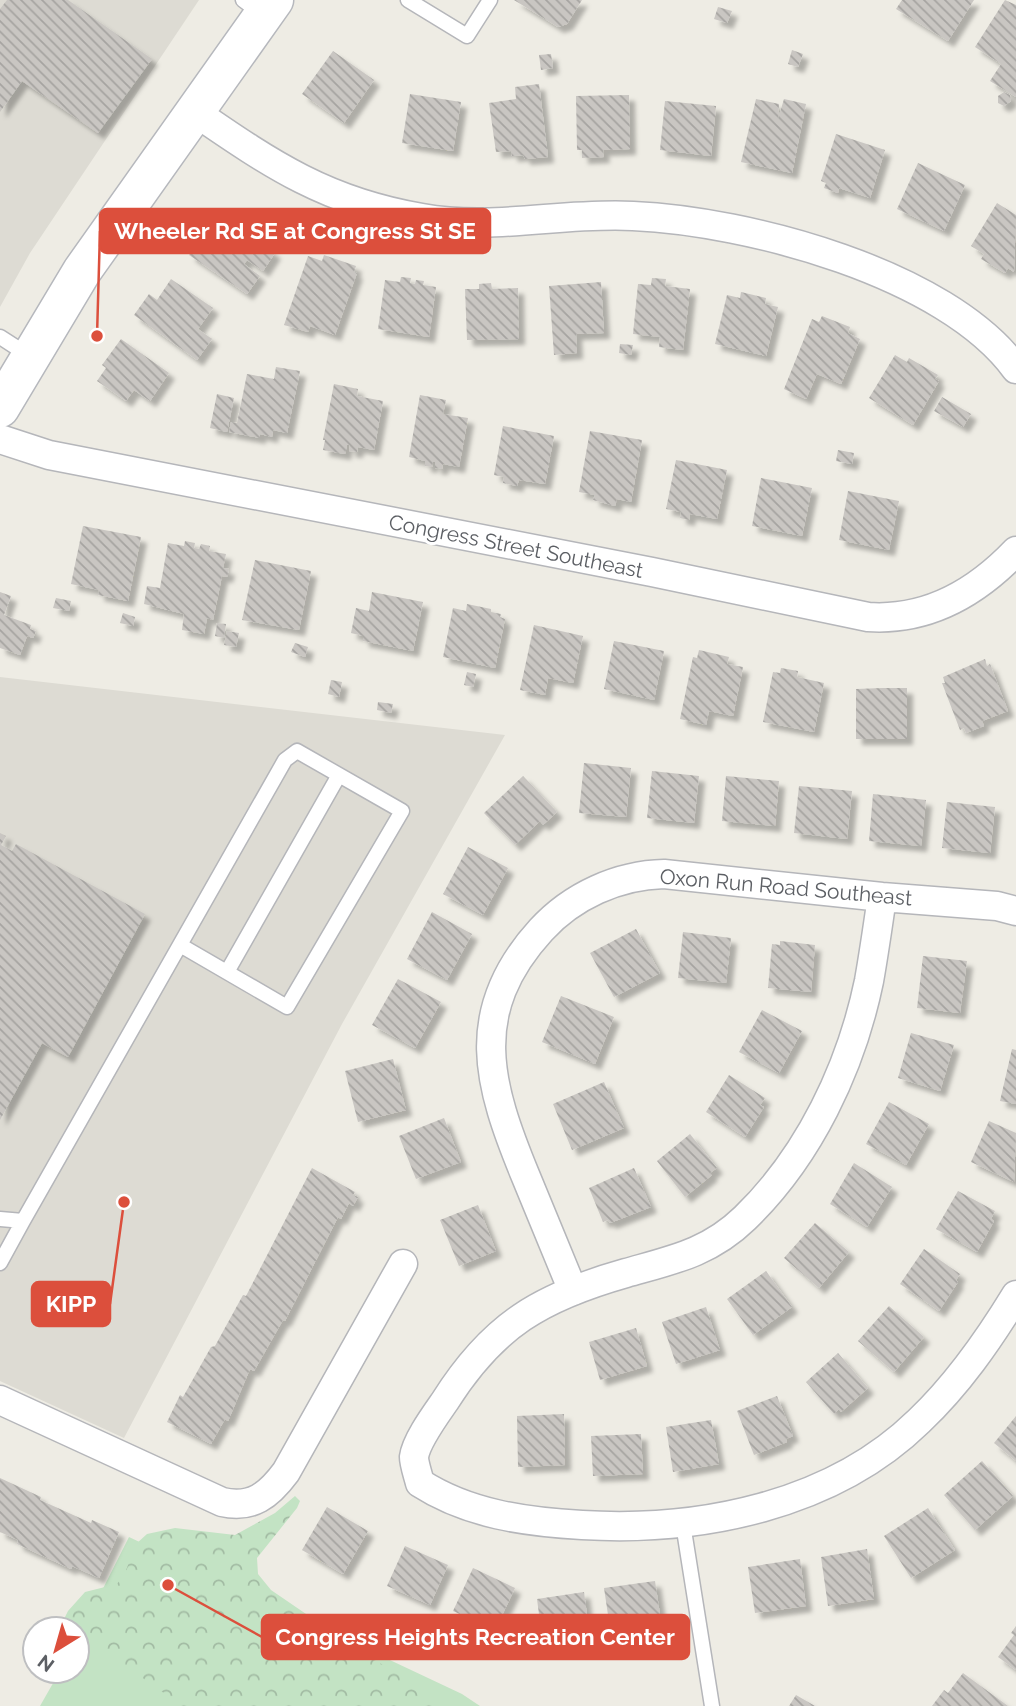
<svg xmlns="http://www.w3.org/2000/svg" width="1016" height="1706" viewBox="0 0 1016 1706" font-family="Raleway,sans-serif">
<style>
.education{fill:#dddbd3}
.green{fill:#c3e3c4}
.forest{fill:url(#forest-crowns)}
.building{fill:url(#building-back-hatch);filter:url(#shadow)}
.lines{fill:none;stroke-linecap:round;stroke-linejoin:round}
.lane-casing{stroke:#b5b6ba;stroke-width:17}
.street-casing{stroke:#b5b6ba;stroke-width:31}
.secondary-casing{stroke:#b6b8bd;stroke-width:41}
.lane{stroke:#fff;stroke-width:14}
.street{stroke:#fff;stroke-width:28}
.secondary{stroke:#fff;stroke-width:38}
.labels{text-anchor:middle;dominant-baseline:central;stroke-width:6;stroke-linejoin:round;paint-order:stroke}
.street-label{font-size:21px;fill:#5c5f64;stroke:#fff}
.leader{fill:none;stroke:#dc4f3c;stroke-width:2.5}
.callout-dot{fill:#dc4f3c;stroke:#fff;stroke-width:2.5}
.callout{fill:#dc4f3c;stroke:#dc4f3c;stroke-width:2.5}
.callout-label{font-size:23px;text-anchor:middle;font-weight:bold;fill:#fff}
</style>
<defs>
<pattern id="forest-crowns" width="20" height="18" patternUnits="userSpaceOnUse" patternTransform="scale(1.75)"><rect width="20" height="18" fill="#c3e3c4"/><path d="M2 6a3 3 0 1 1 6 0M12 15a3 3 0 1 1 6 0" fill="none" stroke="#a2bba3"/></pattern>
<pattern id="building-back-hatch" width="6" height="6" patternUnits="userSpaceOnUse" patternTransform="scale(1.75)"><rect width="6" height="6" fill="#c9c6c2"/><path d="M-1 5l2 2M0 0l6 6M5-1l2 2" fill="none" stroke="#a6a4a1"/></pattern>
<filter id="shadow"><feDropShadow dx="6" dy="6" stdDeviation="2" flood-color="#0004"/></filter>
</defs>
<rect width="100%" height="100%" fill="#eeece4"/>
<path class="education" d="M0 0H199L30 253 0 307Z
M0 677 505 735 342 1024 124 1438 0 1381Z"/>
<path class="green" d="M129 1537 462 1694 480 1706H40L60 1671H77V1640Z"/>
<path class="forest" d="M295 1496 300 1501 297 1508 257 1558 258 1574 271 1590 369 1657 457 1706H182L105 1651 97 1646 77 1643V1629H64L63 1621 68 1611 85 1592 117 1584 125 1573 136 1544 147 1534 175 1528 235 1535 275 1513Z"/>
<path class="building" d="M7 0H68L152 59 98 133 22 81 0 112V9Z
M514 0H582L567 24 558 27Z
M902 0H974L948 41 896 9Z
M1005 0 1016 5V97L990 81 1001 64 975 47Z
M718 7 732 11 727 23 714 19Z
M792 50 803 54 798 67 788 64Z
M333 51 374 80 344 123 302 94Z
M551 54 553 68 541 70 539 55Z
M539 84 548 157 525 159 523 155 512 156 511 151 496 152 489 103 516 99 515 87Z
M1004 92 1010 95 1011 101 1004 106 998 103V96Z
M410 94 461 102 453 151 402 143Z
M629 95 630 149 603 150 604 157 582 158V150H577L576 96Z
M756 99 779 104 778 119 784 99 806 104 792 173 741 162Z
M665 101 716 106 711 156 660 150Z
M836 134 885 150 870 198 839 188 838 193 824 188 826 183 821 181Z
M918 163 965 185 944 231 897 209Z
M997 203 1016 215 1014 272 1008 268 1005 273 981 259 984 254 971 246Z
M219 212 275 253 263 271 247 260 244 264 260 276 247 294 189 255 197 243 192 240 205 220 210 224Z
M324 255 356 266 354 272 357 273 335 335 310 326 308 332 284 325 308 256 322 261Z
M401 277 411 278 410 283 415 284 416 280 424 281 423 285 436 287 429 337 378 329 385 280 400 282Z
M652 278 666 279 665 286 690 289 683 350 659 347 660 337 633 334 638 284 651 285Z
M171 279 213 308 198 329 212 339 197 360 134 315 149 294 157 300Z
M601 282 604 333 576 334 577 353 554 355 549 286Z
M491 283 492 289 518 288 519 339 467 340 465 289H479V284Z
M741 292 766 298 765 304 778 307 766 356 715 344 727 295 740 298Z
M822 316 850 327 848 333 860 339 841 384 817 374 806 399 784 389 812 319 819 322Z
M121 339 169 373 150 401 134 390 126 401 97 381 106 368 102 365Z
M620 344 633 345 631 355 619 353Z
M895 355 907 362 909 358 938 375 935 379 939 381 913 425 869 398Z
M276 367 300 371 287 433 273 430 272 437 260 434V438L229 432 231 422 237 423 247 374 274 379Z
M334 384 358 389 357 396 383 401 374 450 358 447 357 452 349 451 350 445H347L345 454 323 450 325 440H323Z
M217 394 234 398 227 432 210 428Z
M420 395 446 400 443 414 468 418 459 467 443 464 442 469 435 468V462H433L432 467 425 466V461L409 457Z
M942 397 971 414 963 427 934 411Z
M503 426 554 436 545 484 519 480 517 486 503 483 504 477 494 475Z
M590 431 642 440 631 502 617 499 615 506 593 500 595 495 579 492Z
M838 450 854 453 852 464 836 461Z
M676 460 727 470 717 519 690 514 689 520 680 518 681 512 666 509Z
M761 478 812 488 802 536 752 526Z
M848 491 899 501 889 550 839 540Z
M83 526 141 537 128 601 98 595 99 590 71 584Z
M185 541 195 543 194 548 199 549 201 544 210 546 209 551 226 554 223 568 229 569 227 577 222 576 213 620 207 618 204 634 182 630 184 614 144 604 147 586 160 588 168 543 184 546Z
M255 560 311 571 299 630 242 620Z
M0 592 11 596 4 615 31 625 30 629 36 631 33 638 27 636 20 655 0 648Z
M372 592 423 602 413 651 363 641V636L351 633 356 608 369 611Z
M56 598 71 601 69 611 53 608Z
M467 604 491 609V612L501 614 500 617 505 619 495 668 443 657 453 608 466 611Z
M123 613 135 617 133 626 120 623Z
M217 623 226 624 224 638 215 636Z
M534 625 583 636 573 683 548 678 545 695 520 690Z
M227 631 239 633 236 647 224 645Z
M614 641 664 651 654 700 604 689Z
M295 643 308 647 305 657 291 652Z
M699 650 729 657 727 664 743 667 733 716 709 711 706 725 680 719 693 657 697 658Z
M985 659 987 666 990 664 1008 711 982 721 984 726 966 733 964 728 960 730 942 683H945L943 677Z
M781 668 798 671 797 677 824 683 814 732 763 722 773 672 780 673Z
M467 672 476 674 473 687 464 685Z
M331 680 342 682 339 697 328 694Z
M882 688H907V739H856V689Z
M378 702 393 704 391 713 377 710Z
M584 763 631 768 626 817 579 813Z
M652 771 699 776 694 823 647 818Z
M523 776 557 812 543 825 540 821 515 845 484 813Z
M726 776 779 781 775 826 722 821Z
M799 786 852 791 847 839 794 833Z
M873 794 926 800 921 846 869 841Z
M947 802 995 807 990 853 942 848Z
M0 833 6 836 1 845 12 851 16 844 145 914 68 1057 42 1043 0 1120Z
M468 847 508 868 483 915 443 894Z
M432 912 472 934 447 980 407 959Z
M636 929 660 973 614 997 590 953Z
M683 932 731 938 726 983 678 978Z
M780 941 815 945 811 992 768 988 772 944 780 945Z
M923 956 967 961 960 1013 917 1008Z
M398 979 441 1002 415 1048 372 1025Z
M561 996 614 1017 595 1064 542 1042Z
M762 1010 802 1031 779 1073 739 1052Z
M911 1033 954 1045 940 1091 898 1078Z
M1012 1049 1016 1050V1104L1000 1101Z
M393 1059 406 1110 358 1122 345 1071Z
M729 1075 765 1098 760 1105 764 1107 745 1137 706 1112Z
M604 1082 624 1128 572 1150 553 1104Z
M889 1102 929 1124 906 1165 866 1144Z
M444 1118 461 1162 416 1179 399 1136Z
M989 1121 1016 1133 1014 1182 971 1162Z
M690 1134 717 1168 710 1173 712 1175 685 1197 657 1161Z
M854 1163 892 1187 867 1227 830 1204Z
M312 1168 355 1192 353 1195 358 1197 353 1206 349 1203 341 1219 338 1217 285 1321 283 1320 254 1371 250 1369 228 1421 225 1419 211 1444 167 1422 180 1395 183 1397 211 1347 215 1346 243 1295 246 1296Z
M634 1168 651 1207 610 1223 608 1220 603 1222 589 1188Z
M958 1191 995 1211 991 1219 994 1221 977 1252 936 1229Z
M478 1205 496 1251 459 1266 440 1220Z
M815 1223 849 1252 819 1288 784 1258Z
M924 1249 960 1274 956 1280 958 1282 939 1311 900 1284Z
M766 1271 792 1307 753 1335 727 1299Z
M889 1306 924 1337 894 1372 858 1341Z
M706 1307 720 1350 676 1364 662 1322Z
M636 1328 647 1366 600 1380 589 1342Z
M838 1353 868 1388 841 1412 839 1409 834 1414 806 1382Z
M777 1396 793 1436 786 1439 787 1442 754 1455 737 1411Z
M564 1414 565 1465 518 1467 517 1416Z
M1016 1416V1461L994 1443Z
M711 1420 719 1464 673 1472 666 1427Z
M641 1434 643 1474 593 1476 591 1436Z
M982 1461 1013 1496 975 1530 944 1495Z
M0 1478 41 1497 40 1500 91 1523 92 1520 119 1532 99 1578 72 1566 71 1569 17 1544 18 1540 0 1532Z
M327 1507 368 1531 343 1574 302 1550Z
M928 1508 955 1550 911 1578 884 1536Z
M405 1546 448 1565 430 1605 387 1586Z
M867 1549 874 1599 828 1606 821 1557Z
M800 1559 806 1606 755 1613 748 1567Z
M473 1568 515 1588 495 1630 453 1611Z
M655 1581 662 1628 611 1635 604 1588Z
M584 1592 590 1638 543 1645 537 1599Z
M1016 1626V1670L998 1657 1014 1635 1011 1633Z
M963 1673 1008 1706H932L944 1690 948 1693Z
M796 1695 815 1706H789Z"/>
<g class="lines">
<defs>
<path id="lane" d="M243 0 262 14
M408 0 467 36 490 0
M0 337 28 355
M227 972 339 775
M0 1219 23 1221
M0 1263 23 1221 285 760 297 751 402 811 287 1007 180 945
M683 1524 712 1706"/>
<path id="street" d="M195 112C272 165 327 202 422 218 493 231 562 212 633 216 748 221 946 273 1016 369
M0 439 49 455 652 572 868 617C927 621 976 593 1016 551
M882 897C878 925 874 953 869 981 851 1068 809 1156 745 1218 709 1253 672 1260 626 1273 541 1297 493 1325 445 1401 436 1414 416 1441 414 1457 414 1464 418 1475 420 1483 468 1514 526 1522 582 1525 700 1532 832 1506 919 1421 958 1384 988 1341 1016 1295
M573 1291C557 1253 542 1215 526 1177 488 1085 466 1012 541 930 572 896 618 875 664 874L882 897 997 906 1016 911
M0 1400 222 1502C252 1509 269 1495 286 1472L403 1264"/>
<path id="secondary" d="M0 408 82 271 274 0"/>
</defs>
<use href="#lane" class="lane-casing"/>
<use href="#street" class="street-casing"/>
<use href="#secondary" class="secondary-casing"/>
<use href="#lane" class="lane"/>
<use href="#street" class="street"/>
<use href="#secondary" class="secondary"/>
</g>
<g class="labels">
<g class="street-label">
<text transform="translate(516 546) rotate(11)">Congress Street Southeast</text>
<text transform="translate(786 887) rotate(5)">Oxon Run Road Southeast</text>
</g>
</g>
<path class="leader" d="M97 336L100 231M124 1202L110 1304M168 1585L262 1637"/>
<g class="callout-dot">
<circle cx="97" cy="336" r="7"/>
<circle cx="124" cy="1202" r="7"/>
<circle cx="168" cy="1585" r="7"/>
</g>
<g class="callout">
<rect x="100" y="209" width="390" height="44" rx="7"/>
<rect x="32" y="1282" width="78" height="44" rx="7"/>
<rect x="262" y="1615" width="427" height="44" rx="7"/>
</g>
<g class="callout-label">
<text x="295" y="239">Wheeler Rd SE at Congress St SE</text>
<text x="71" y="1312">KIPP</text>
<text x="475" y="1645">Congress Heights Recreation Center</text>
</g>
<g transform="translate(56 1650) rotate(217)"><circle r="33" fill="#ffffff" stroke="#bebfc1" stroke-width="2"/>
<path d="M0-5L12 26L0 18L-12 26Z" fill="#dc4f3c"/>
<text y="-10" font-size="19" font-weight="bold" text-anchor="middle" fill="#5c5f64">N</text>
</g>
</svg>
